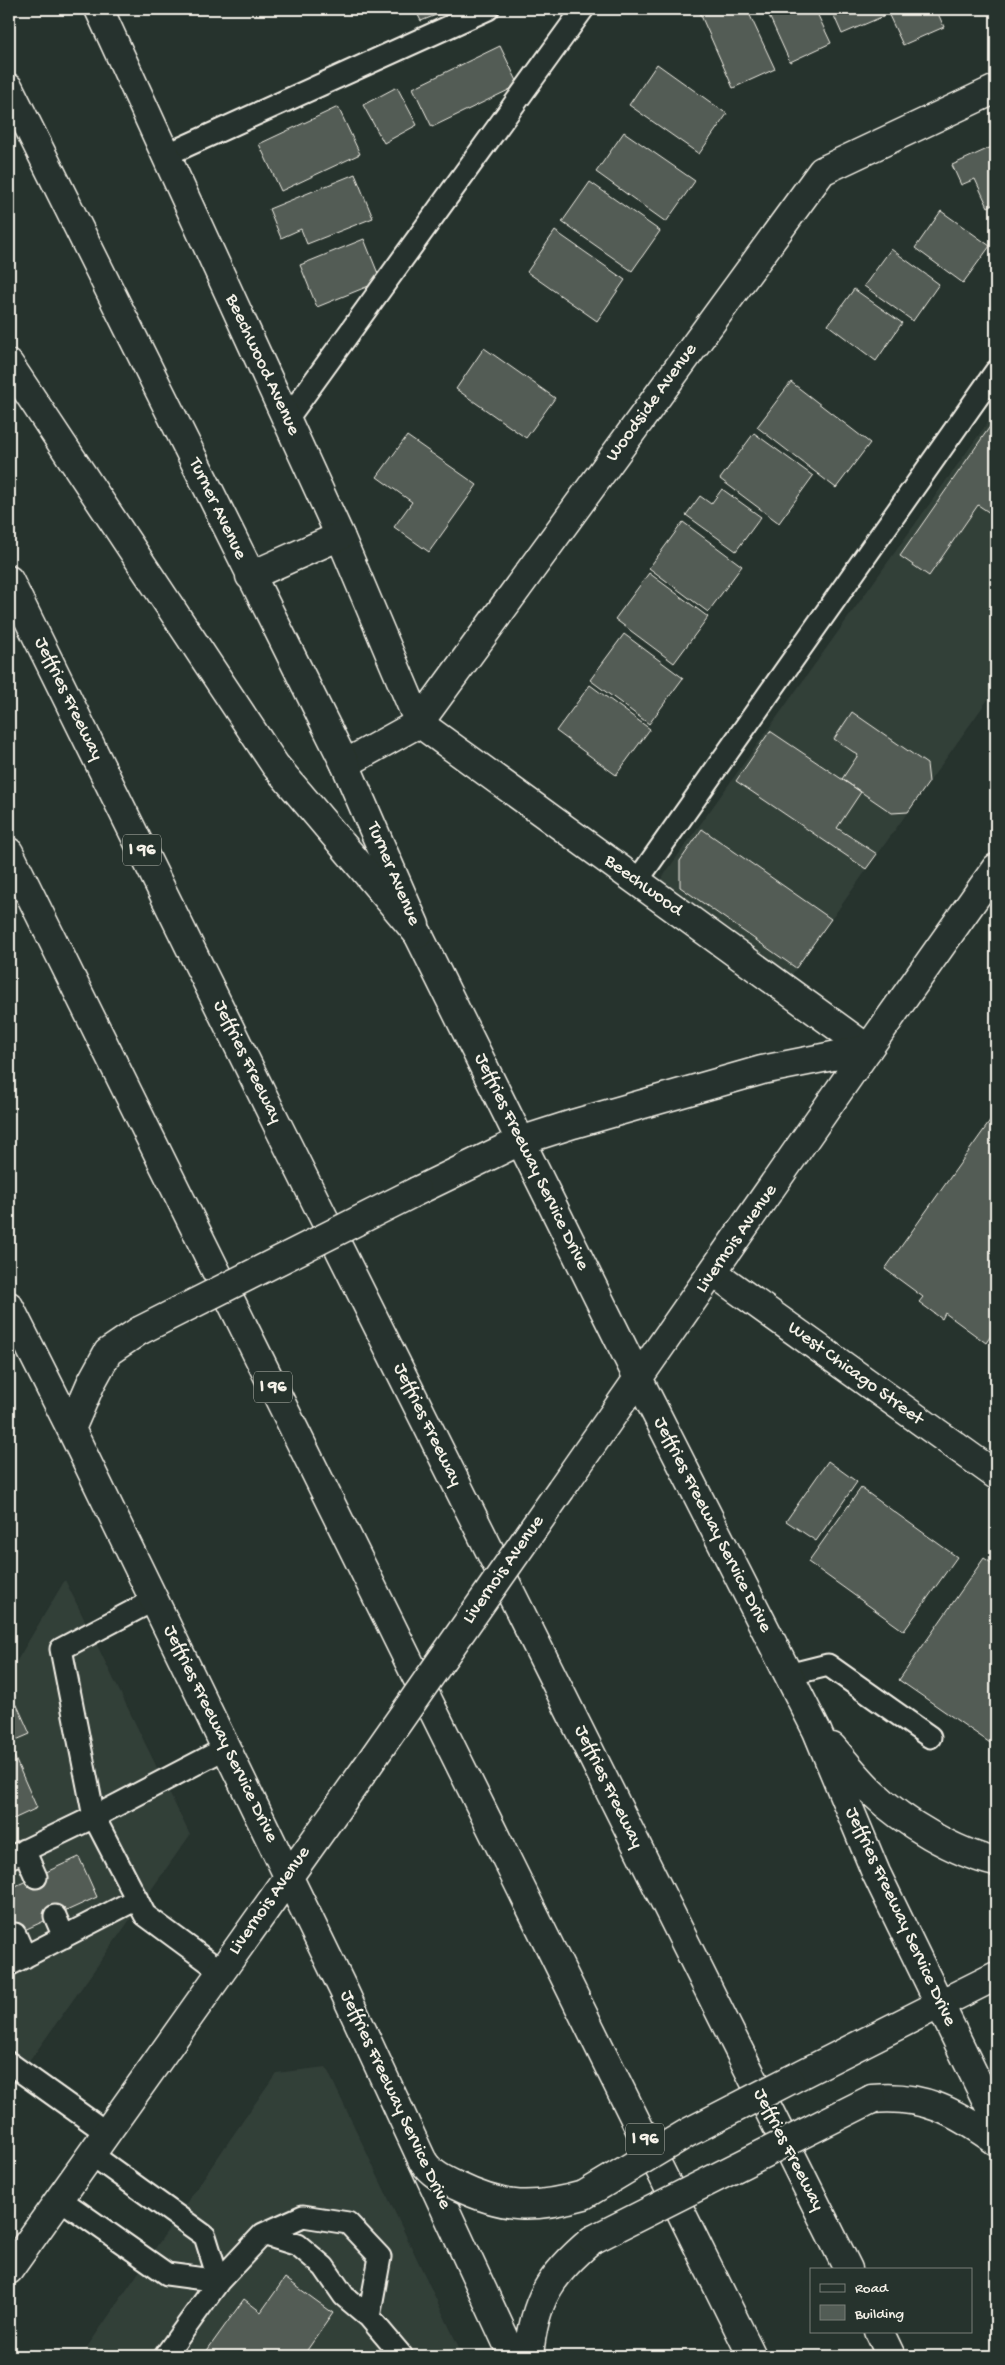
<svg xmlns="http://www.w3.org/2000/svg" width="1005" height="2365" viewBox="0 0 1005 2365" font-family="'Gochi Hand',sans-serif">
<style>
.built{fill:#333f39}
.building{fill:#525c55;stroke:#f4f1e8}
.lines{fill:none;stroke-linecap:round;stroke-linejoin:round}
.service-casing{stroke:#f4f1e8;stroke-width:25}
.minor-casing{stroke:#f4f1e8;stroke-width:31}
.tertiary-casing{stroke:#f4f1e8;stroke-width:31}
.primary-casing{stroke:#f4f1e8;stroke-width:31}
.motorway-casing{stroke:#f4f1e8;stroke-width:31}
.service{stroke:#26332d;stroke-width:21}
.minor{stroke:#26332d;stroke-width:28}
.tertiary{stroke:#26332d;stroke-width:28}
.primary{stroke:#26332d;stroke-width:28}
.motorway{stroke:#26332d;stroke-width:28}
.primary-bridge-casing{stroke:#f4f1e8;stroke-width:31;stroke-linecap:butt}
.primary-bridge{stroke:#26332d;stroke-width:28}
.labels{text-anchor:middle;dominant-baseline:central;stroke-width:4;stroke-linejoin:round;paint-order:stroke}
.shield{fill:#26332d;stroke:#b6b8b0;stroke-width:1}
.shield-label{font-size:18px;font-weight:bold;fill:#f4f1e8}
.street-label{font-size:19px;fill:#f4f1e8;stroke:#26332d}
</style>
<rect width="100%" height="100%" fill="#26332d"/>
<filter id="ink" filterUnits="userSpaceOnUse"><feTurbulence type="fractalNoise" baseFrequency=".02" numOctaves="2"/><feDisplacementMap in="SourceGraphic" scale="10" xChannelSelector="R" yChannelSelector="G"/><feConvolveMatrix kernelMatrix="1 2 1 2 8 2 1 2 1" color-interpolation-filters="sRGB"/></filter>
<g filter="url(#ink)">
<path class="built" d="M996 411V688L791 976 659 882Z
M65 1580 190 1835 9 2090V1674Z
M326 2067 463 2356H81L276 2073Z"/>
<path class="building" d="M415 9H451L421 21Z
M704 9H747L775 69 733 88 699 11Z
M766 9H815L831 43 790 62Z
M831 9H881L884 16 842 34Z
M886 9H936L944 27 903 45Z
M500 46 519 85 432 127 413 88Z
M657 64 727 114 699 154 629 105Z
M397 87 417 125 384 143 363 105Z
M338 107 360 154 281 191 259 144Z
M624 132 695 181 666 222 596 172Z
M996 145V203L988 207 975 179 961 185 952 165Z
M355 174 373 218 307 244 301 229 281 238 269 209Z
M590 182 660 231 632 271 562 222Z
M941 211 990 246 963 283 915 248Z
M555 231 625 280 597 321 527 272Z
M364 239 381 281 317 307 300 265Z
M891 249 939 284 913 321 864 286Z
M854 289 902 323 876 361 828 325Z
M484 348 555 398 526 438 456 389Z
M791 382 870 443 836 488 757 427Z
M996 418V517L978 505 929 576 900 556Z
M754 433 813 476 779 523 720 479Z
M407 436 477 485 429 552 394 527 412 502 377 477Z
M722 489 761 517 736 551 686 515 700 496 711 504Z
M683 522 742 566 708 612 649 568Z
M649 573 708 617 674 663 615 619Z
M624 634 683 678 649 724 590 680Z
M590 685 650 729 616 775 556 731Z
M852 712 927 764 929 782 908 812 892 813 842 779 858 755 834 739Z
M770 731 861 792 837 828 877 854 866 869 736 781Z
M702 829 831 919 796 968 680 887V861Z
M996 1113V1328L986 1343 945 1313 942 1319 919 1302 923 1297 885 1269Z
M828 1461 857 1482 816 1541 786 1521Z
M861 1488 957 1557 904 1631 808 1562Z
M984 1558 996 1566V1747L899 1680Z
M17 1705 30 1734 9 1743V1709Z
M9 1745 37 1808 9 1821Z
M79 1857 97 1897 9 1937V1889Z
M285 2278 333 2313 303 2356H203L244 2299 261 2312Z"/>
<g class="lines">
<defs>
<path id="service" d="M166 155 488 9
M287 419 583 9
M637 881 996 371
M154 1600 61 1649 94 1817 226 1748
M788 1675 828 1665 930 1737
M24 1850 36 1877
M9 1858 94 1817 145 1915 221 1971
M55 1916 64 1937
M15 1934 25 1957
M9 1965 137 1899
M9 2063 107 2133
M60 2199 167 2274 219 2281 205 2236 91 2154
M263 2234 298 2245 324 2267 344 2296 369 2317
M165 2356 219 2281 263 2234 303 2216 348 2223 380 2257 369 2317 402 2356"/>
<path id="minor" d="M99 9 340 536 419 723
M419 723 868 1049
M345 764 419 723 822 171 996 89
M714 1273 996 1475"/>
<path id="tertiary" d="M9 88 345 764 415 925
M250 576 340 536
M940 2004 996 1976"/>
<path id="primary" d="M418 934 639 1380 817 1731 876 1873 996 2120
M417 1191 520 1141 573 1124 762 1070 868 1049
M9 1306 71 1429 344 1991 513 2356
M71 1429 91 1383 108 1352 139 1331
M561 1489 868 1049 996 868
M832 1747C845 1762 858 1779 873 1793 903 1822 955 1853 996 1862
M790 2080 940 2004
M872 2099C924 2094 955 2112 996 2141
M9 2270 366 1768
M529 2356C534 2301 549 2276 592 2240"/>
<path id="motorway" d="M9 364 275 765 418 934
M9 580 275 1120 848 2269
M9 852 752 2356
M879 2331 891 2356"/>
</defs>
<use href="#service" class="service-casing"/>
<use href="#minor" class="minor-casing"/>
<use href="#tertiary" class="tertiary-casing"/>
<use href="#primary" class="primary-casing"/>
<use href="#motorway" class="motorway-casing"/>
<use href="#service" class="service"/>
<use href="#minor" class="minor"/>
<use href="#tertiary" class="tertiary"/>
<use href="#primary" class="primary"/>
<use href="#motorway" class="motorway"/>
<defs>
<path id="primary-bridge" d="M139 1331 417 1191
M366 1768 561 1489
M423 2161C431 2174 444 2180 457 2186 504 2209 534 2209 584 2195L689 2132 790 2080
M592 2240 872 2099"/>
</defs>
<use href="#primary-bridge" class="primary-bridge-casing"/>
<use href="#primary-bridge" class="primary-bridge"/>
</g>
</g>
<g class="labels">
<g class="shield">
<rect x="123" y="834.5" width="38" height="31" rx="4"/>
<rect x="254" y="1371.5" width="38" height="31" rx="4"/>
<rect x="626" y="2123.5" width="38" height="31" rx="4"/>
</g>
<g class="shield-label">
<text x="142" y="850">I 96</text>
<text x="273" y="1387">I 96</text>
<text x="645" y="2139">I 96</text>
</g>
<g class="street-label">
<text transform="translate(262 365) rotate(65)">Beechwood Avenue</text>
<text transform="translate(652 403) rotate(-54)">Woodside Avenue</text>
<text transform="translate(217 509) rotate(64)">Turner Avenue</text>
<text transform="translate(68 699) rotate(64)">Jeffries Freeway</text>
<text transform="translate(393 874) rotate(67)">Turner Avenue</text>
<text transform="translate(643 886) rotate(36)">Beechwood</text>
<text transform="translate(247 1062) rotate(64)">Jeffries Freeway</text>
<text transform="translate(531 1162) rotate(64)">Jeffries Freeway Service Drive</text>
<text transform="translate(737 1239) rotate(-55)">Livernois Avenue</text>
<text transform="translate(855 1374) rotate(36)">West Chicago Street</text>
<text transform="translate(427 1425) rotate(64)">Jeffries Freeway</text>
<text transform="translate(712 1525) rotate(63)">Jeffries Freeway Service Drive</text>
<text transform="translate(504 1570) rotate(-55)">Livernois Avenue</text>
<text transform="translate(220 1734) rotate(64)">Jeffries Freeway Service Drive</text>
<text transform="translate(608 1787) rotate(64)">Jeffries Freeway</text>
<text transform="translate(270 1901) rotate(-55)">Livernois Avenue</text>
<text transform="translate(900 1917) rotate(65)">Jeffries Freeway Service Drive</text>
<text transform="translate(395 2100) rotate(65)">Jeffries Freeway Service Drive</text>
<text transform="translate(788 2150) rotate(63)">Jeffries Freeway</text>
</g>
</g>
<rect width="1005" height="2365" fill="none" stroke="#26332d" stroke-width="30"/>
<rect x="15" y="15" width="975" height="2335" fill="none" stroke="#f4f1e8" stroke-width="2" filter="url(#ink)"/>
<rect x="810" y="2268" width="162" height="65" fill="#26332d" stroke="#787f78"/>
<rect x="820" y="2284" width="25" height="8" fill="#26332d" stroke="#787f78"/>
<text x="855" y="2292" font-size="15" fill="#f4f1e8">Road</text>
<rect x="820" y="2305" width="25" height="15" fill="#525c55" stroke="#787f78"/>
<text x="855" y="2318" font-size="15" fill="#f4f1e8">Building</text>
</svg>
